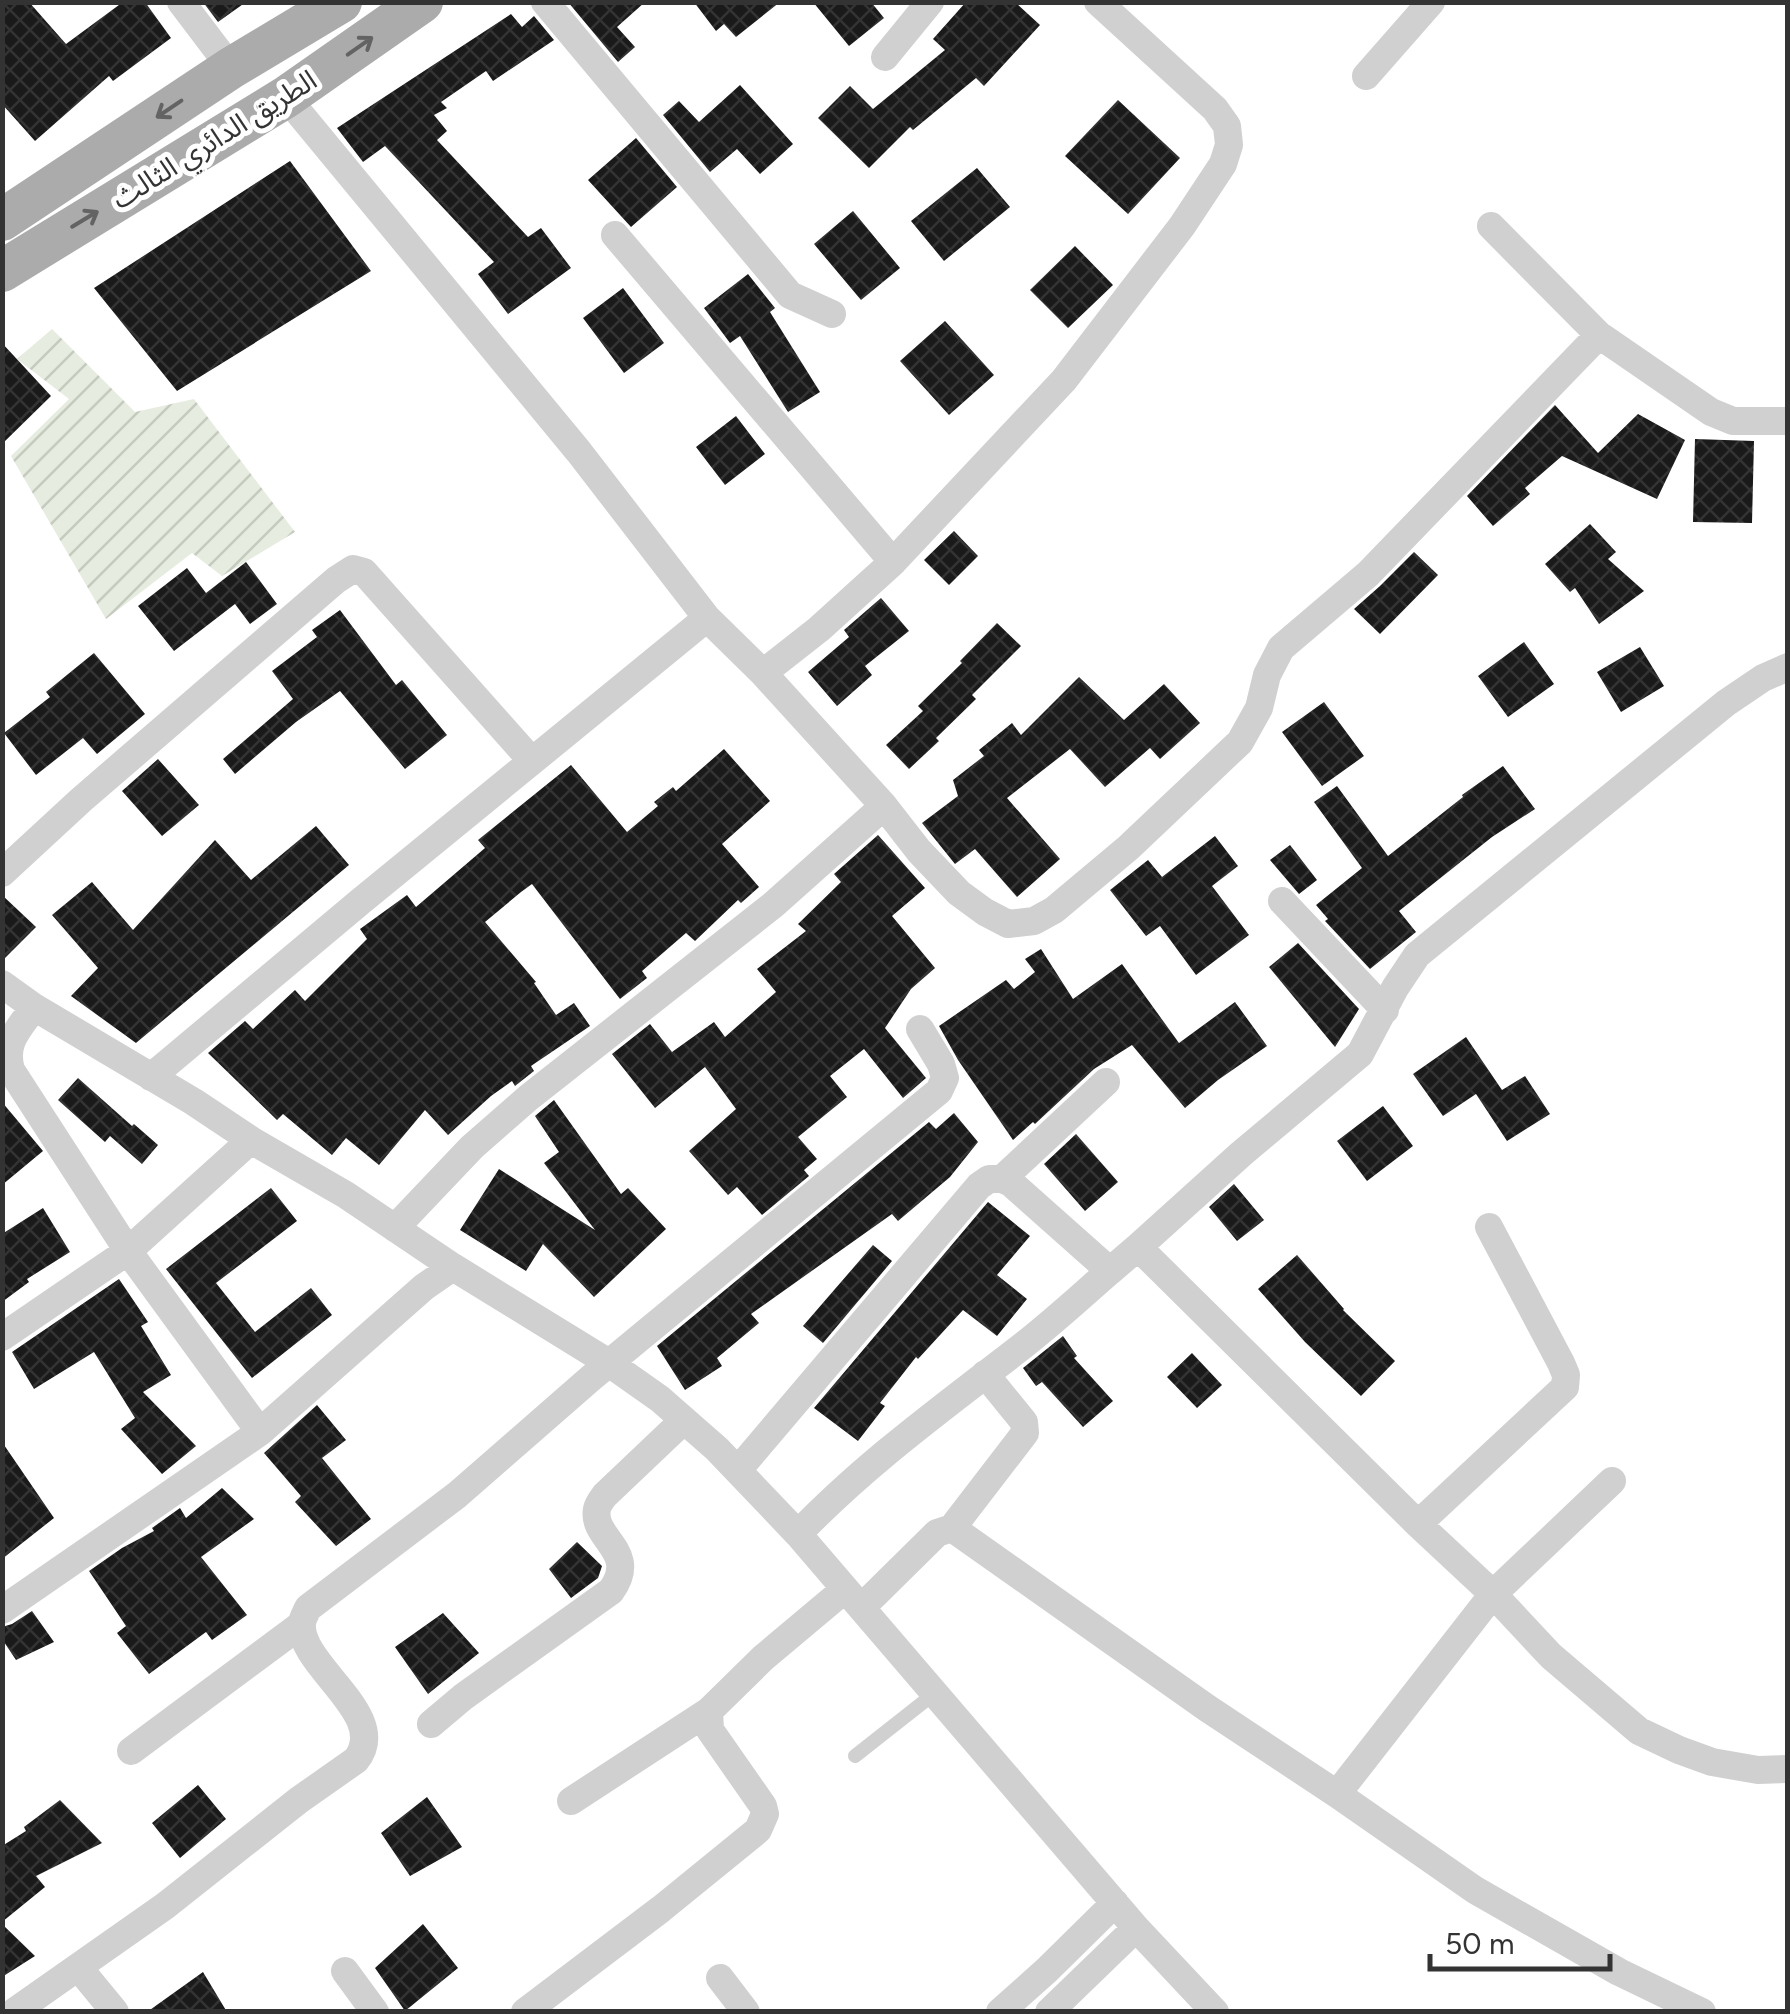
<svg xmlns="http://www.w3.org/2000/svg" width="1790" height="2014" viewBox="0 0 1790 2014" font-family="Figtree,'Noto Sans Arabic',sans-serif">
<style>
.garden{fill:url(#garden-furrows)}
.building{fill:url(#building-cross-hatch)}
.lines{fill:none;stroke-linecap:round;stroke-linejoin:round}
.service{stroke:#d0d0d0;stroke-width:14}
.minor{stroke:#d0d0d0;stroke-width:28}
.primary{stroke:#ababab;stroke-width:42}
.oneway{stroke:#636363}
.labels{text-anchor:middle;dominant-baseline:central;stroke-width:10;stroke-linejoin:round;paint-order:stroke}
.street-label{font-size:28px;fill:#333;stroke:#fff}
</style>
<defs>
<pattern id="garden-furrows" width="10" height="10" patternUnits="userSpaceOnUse" patternTransform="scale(2.5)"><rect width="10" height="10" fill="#e6ecdf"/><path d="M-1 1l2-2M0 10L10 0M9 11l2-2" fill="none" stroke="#c6cbc0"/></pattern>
<pattern id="building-cross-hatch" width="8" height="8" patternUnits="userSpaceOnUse" patternTransform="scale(2.5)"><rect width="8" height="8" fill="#1a1a1a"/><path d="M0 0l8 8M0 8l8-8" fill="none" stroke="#333"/></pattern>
</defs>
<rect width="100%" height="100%" fill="#fff"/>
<path class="garden" d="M52 329 135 412 194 399 295 532 222 576 192 553 106 619 11 456 69 399 17 359Z"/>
<path class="building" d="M2 2H29L66 44 123 2H145L171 38 113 81 109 76 35 141 2 104Z
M203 2H246L218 22Z
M568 2H645L617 27 635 47 618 62Z
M694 2H780L736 37 724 24 716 31Z
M813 2H871L884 18 849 46Z
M966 2H1015L1040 25 984 86 976 78 913 130 910 127 869 168 818 118 850 86 873 109 945 50 933 39Z
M511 14 522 27 534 16 554 40 493 81 486 71 441 102 447 108 434 115 447 131 437 140 528 237 541 228 571 268 508 314 478 274 494 262 385 146 363 162 337 128Z
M740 85 793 144 760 174 737 149 710 172 663 115 679 101 699 122Z
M1118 100 1180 158 1128 214 1065 156Z
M636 138 677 187 631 227 588 180Z
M290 161 371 271 177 391 94 288Z
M977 168 1010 207 944 261 911 221Z
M853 211 900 268 861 300 814 244Z
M1075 246 1113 285 1068 328 1030 290Z
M748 274 775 308 770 312 820 392 788 412 740 336 730 343 704 308Z
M623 288 664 343 624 373 583 318Z
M945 321 994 375 949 415 900 361Z
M2 343 51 396 2 444Z
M1555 405 1598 453 1638 414 1685 440 1657 499 1562 456 1525 488 1530 494 1493 526 1467 496Z
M736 416 765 454 725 485 696 447Z
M1695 439 1754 441 1752 523 1693 522Z
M1590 524 1616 552 1608 559 1644 591 1599 624 1575 588 1570 592 1545 564Z
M954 531 978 556 949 585 924 560Z
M1414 552 1438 575 1380 634 1354 609 1380 586Z
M246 562 277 604 250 624 235 604 174 651 138 606 187 568 206 593Z
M881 598 909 631 865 666 872 675 837 706 808 672 849 637 844 630Z
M340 610 396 685 402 680 447 735 405 769 340 691 296 722 235 774 223 759 293 699 272 671 317 637 312 630Z
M997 623 1021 646 972 695 976 699 936 738 939 741 909 769 886 745 923 711 918 706 962 663 960 661Z
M1524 642 1554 684 1508 717 1478 676Z
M1640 647 1664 686 1621 712 1597 672Z
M94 653 145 714 97 754 83 738 36 775 4 733 50 697 46 692Z
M1079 677 1124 720 1164 684 1200 723 1160 759 1150 748 1105 787 1070 749 1007 798 1060 859 1017 897 975 849 955 864 922 823 958 796 953 780 984 756 979 750 1012 723 1021 735Z
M1324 702 1364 756 1322 786 1282 732Z
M724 749 770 801 722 844 759 887 741 903 738 900 695 941 686 933 642 971 647 978 620 999 532 884 521 892 485 922 536 982 534 983 556 1015 574 1003 590 1026 531 1066 534 1071 515 1086 512 1081 491 1096 448 1135 425 1110 379 1165 346 1138 332 1155 283 1114 277 1120 208 1053 245 1021 253 1029 295 990 305 1001 367 939 360 929 407 895 416 907 485 848 478 840 571 765 627 832 658 806 654 802 673 787 676 791Z
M158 759 199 805 162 836 122 791Z
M1503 766 1535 809 1492 837 1399 911 1416 932 1370 969 1325 921 1328 919 1316 905 1362 868 1314 802 1337 786 1388 856 1463 797 1462 795Z
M316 826 349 865 136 1043 71 996 98 968 52 915 92 882 133 930 215 840 251 880Z
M878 835 925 888 892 916 935 968 911 989 885 1028 926 1078 903 1098 864 1049 830 1076 847 1097 798 1137 817 1159 804 1170 809 1176 762 1215 737 1187 728 1195 689 1151 736 1109 705 1067 655 1108 612 1054 650 1024 672 1052 714 1022 725 1037 776 992 757 969 806 931 798 924 841 882 834 874Z
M1215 836 1238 866 1212 886 1249 935 1196 975 1160 926 1146 936 1110 890 1148 860 1162 877Z
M1290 845 1317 880 1299 894 1270 860Z
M2 895 36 927 2 961Z
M1298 943 1359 1009 1335 1047 1269 967Z
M1041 949 1073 999 1122 964 1179 1043 1235 1002 1267 1046 1218 1080 1185 1108 1132 1045 1094 1069 1035 1124 1033 1122 1013 1140 958 1060 939 1026 1006 980 1014 989 1035 972 1025 959Z
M1466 1037 1502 1090 1525 1076 1550 1114 1507 1141 1476 1094 1443 1116 1413 1074Z
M78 1078 132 1126 134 1124 158 1145 142 1164 110 1136 105 1142 58 1100Z
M554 1100 621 1194 628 1188 666 1229 594 1297 543 1244 526 1271 460 1230 499 1169 595 1230 544 1163 559 1152 535 1116Z
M2 1102 43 1151 2 1185Z
M1383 1106 1413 1146 1367 1181 1337 1141Z
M954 1113 978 1142 950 1177 898 1221 892 1214 751 1314 759 1323 717 1358 722 1366 685 1390 657 1346 929 1122 936 1129Z
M1076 1134 1118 1182 1085 1211 1044 1164Z
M1234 1184 1264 1220 1237 1241 1209 1207Z
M271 1188 297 1221 216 1283 255 1332 311 1288 332 1315 252 1378 166 1269Z
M988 1202 1030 1236 997 1275 1027 1299 997 1336 963 1310 918 1359 916 1357 880 1403 885 1406 858 1441 814 1408Z
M43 1208 70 1252 27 1279 29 1282 2 1302V1234Z
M873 1245 892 1261 823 1343 803 1326Z
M1297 1255 1344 1309 1343 1310 1395 1361 1361 1396 1305 1342 1258 1289Z
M119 1279 148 1322 141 1326 171 1375 143 1392 196 1446 162 1474 121 1429 135 1418 94 1352 34 1389 12 1352Z
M1063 1336 1077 1356 1074 1358 1113 1401 1083 1427 1042 1382 1036 1386 1023 1368Z
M1192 1353 1222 1385 1197 1408 1167 1377Z
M317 1405 346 1440 322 1458 371 1519 336 1546 295 1502 301 1496 264 1453Z
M2 1442 54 1518 2 1559Z
M222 1488 254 1519 201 1557 247 1615 212 1640 206 1632 149 1674 117 1633 126 1626 89 1571 122 1548 154 1531 152 1528 180 1508 186 1518Z
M577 1542 602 1566 598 1578 571 1598 549 1569Z
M32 1611 54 1642 16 1660 2 1639V1627L12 1624Z
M443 1613 479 1653 428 1694 395 1647Z
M198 1785 226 1819 180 1858 152 1823Z
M427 1797 462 1847 410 1876 381 1833Z
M60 1800 102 1843 36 1876 45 1887 2 1922V1846L26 1831 24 1827Z
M2 1924 35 1956 2 1977Z
M423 1924 458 1968 405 2011 375 1968Z
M203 1972 227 2012H147Z"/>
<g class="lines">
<path class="service" d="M855 1756 935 1693"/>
<path class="minor" d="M181 2 231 68
M545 2 790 295 832 314
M885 57 930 2
M1366 76 1431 2
M286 97 579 452 707 618 763 673 884 806 919 851 959 893 985 912 1008 924 1034 921 1054 910 1128 848 1240 742 1259 708 1267 675 1281 648 1368 574 1599 335
M1491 226 1599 335 1711 412 1733 421H1788
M615 235 893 562
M1788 667 1763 678 1726 703 1417 955 1395 988 1360 1054 1241 1154 1138 1247 1418 1524 1493 1594 1551 1656 1639 1731 1679 1750 1712 1762 1758 1770 1788 1769
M763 673 819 629 893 562 1064 380 1182 226 1223 164 1229 145 1227 126 1215 109 1098 2
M2 873 81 800 336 580 353 569 364 572 532 761
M1282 901 1385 1010
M2 984 34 1007 194 1102 251 1140 346 1195 453 1267 609 1363 660 1399 717 1449 798 1534 1136 1928 1215 2012
M34 1007C19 1029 3 1042 11 1070L128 1251 260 1432
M151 1077 361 901 707 618
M1002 1179 1106 1082
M395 1228 472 1147 528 1098 773 905 884 806
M2 1337 128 1251 251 1140
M738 1470 979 1186 989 1179H1002L1011 1183 1110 1271 1138 1247
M1418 1524 1565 1387 1566 1375 1561 1363 1489 1227
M952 1528 1025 1433 1024 1422 985 1374
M798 1534C864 1465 941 1409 1016 1351 1049 1326 1079 1298 1110 1271
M862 1607 937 1533 952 1528 1207 1708 1337 1794 1475 1890 1619 1972 1702 2012
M2 1610 260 1432 424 1287 453 1267
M431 1724 463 1697 611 1591C640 1551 591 1539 597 1509 598 1504 602 1499 605 1495L684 1420
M131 1751 302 1624
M1337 1794 1493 1594 1612 1481
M571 1801 709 1711
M78 1967 115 2012
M345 1971 375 2012
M720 1978 746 2012
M14 2012 165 1906 299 1800 356 1760C392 1715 298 1666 302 1623 303 1617 306 1613 308 1608L457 1495 591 1378 939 1091 945 1078 941 1064 920 1029
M525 2012 661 1909 758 1830 765 1814 763 1806 710 1730 709 1711 763 1658 844 1590
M1000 2012 1047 1970 1115 1903
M1049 2012 1136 1928"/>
<path class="primary" d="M2 220 231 68 341 2
M2 271 286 97 422 2"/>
</g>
<defs><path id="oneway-shaft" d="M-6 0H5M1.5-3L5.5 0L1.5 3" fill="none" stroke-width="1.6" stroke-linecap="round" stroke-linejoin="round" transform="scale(2.5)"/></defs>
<g class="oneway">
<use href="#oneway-shaft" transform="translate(360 46) rotate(-35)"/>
<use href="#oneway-shaft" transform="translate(169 109) rotate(146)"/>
<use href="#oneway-shaft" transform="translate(85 219) rotate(-31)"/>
</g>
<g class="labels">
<g class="street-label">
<text transform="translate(214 139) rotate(-32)">الطريق الدائري الثالث</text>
</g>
</g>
<rect width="1790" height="2014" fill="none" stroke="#333333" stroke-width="10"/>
<path d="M1430 1954v15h180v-15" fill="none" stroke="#333333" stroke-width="5"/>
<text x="1445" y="1954" font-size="30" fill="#333333" stroke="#ffffff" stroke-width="8" paint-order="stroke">50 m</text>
</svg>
